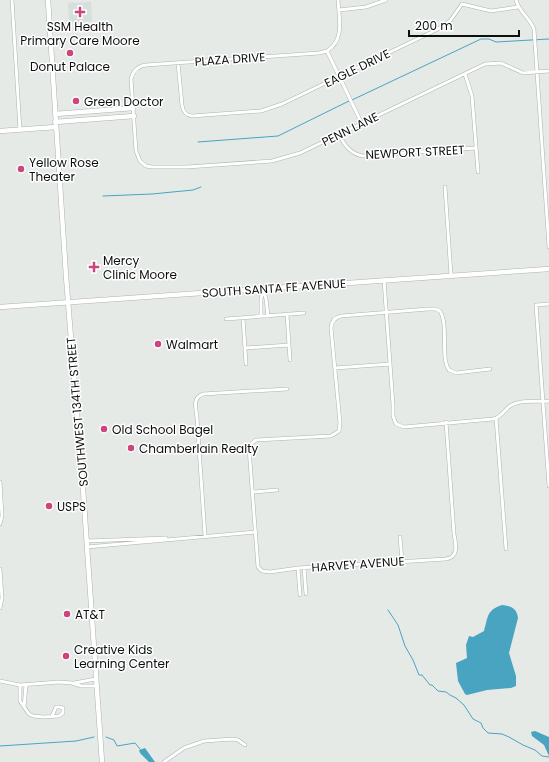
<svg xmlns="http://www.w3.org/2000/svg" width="549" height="762" viewBox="0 0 549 762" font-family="Poppins,sans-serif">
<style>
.built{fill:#d4e0d9}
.water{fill:#49a4c2}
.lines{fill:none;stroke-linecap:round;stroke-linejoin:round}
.stream{stroke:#49a4c2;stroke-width:1}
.street-casing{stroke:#aeb3b0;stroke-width:4}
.secondary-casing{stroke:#aeb3b0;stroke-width:5.5}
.street{stroke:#fff;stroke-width:3}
.secondary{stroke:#fff;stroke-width:4.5}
.poi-dot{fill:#ce447d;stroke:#fff;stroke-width:1.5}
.labels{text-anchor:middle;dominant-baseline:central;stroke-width:3;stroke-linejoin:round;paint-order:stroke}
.poi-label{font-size:12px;fill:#0d0f0e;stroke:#fff;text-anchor:start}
.street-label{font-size:12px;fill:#0d0f0e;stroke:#fff}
</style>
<rect width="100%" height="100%" fill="#e5eae7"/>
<path class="built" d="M74 2V3L91 2 92 21 69 23 68 3Z"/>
<path class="water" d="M502 605C512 606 517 609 518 618L509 653 516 676V686L511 688 487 690 467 695 465 694 458 681 456 663 467 658 466 645 469 636 473 637 484 631C488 618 486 610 502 605Z
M535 731 549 737V756L544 745 532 736 531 732Z
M145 748 155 762H149L140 753 139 750Z"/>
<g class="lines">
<path class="stream" d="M352 100 481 39H489L496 42 549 39
M198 142 278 136 349 101
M103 196 152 194 193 190 201 187
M388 610 398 625 405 646 413 660 419 675H422L430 685H432L438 691 446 692 450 695 456 698 464 705 473 719 481 723 483 728 488 733 502 734 509 737 523 745 535 750 542 756 549 757
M106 737 114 740 117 746 135 743 140 749
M0 746 76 741 94 737"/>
<defs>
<path id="street" d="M12 0 20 130
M338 0C339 18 345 40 327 51L362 124
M516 0C519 12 529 17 534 29L549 247
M339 10 366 7 386 0
M327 51 319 53 146 65C138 66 133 71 131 79L136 151 140 161 146 166 152 167H187L272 161 300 153 485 64 501 63 523 73 549 71
M178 63 182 105C183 111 185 115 192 116L261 111 282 104 438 29 450 21 462 4 491 11 518 7
M465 74 472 96 478 172
M339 134C344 145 350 153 362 156L476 148
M445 187 451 275
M384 280 393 405V416L396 424 404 427 493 419C502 417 503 411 510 406 520 399 538 402 549 401
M263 289 266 299 268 316
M549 304 536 305 549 486
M287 315 290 360
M261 316V299L263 291
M243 318 246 364
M226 319 304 313
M245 348 289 345
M335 368 390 364
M496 418 506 549
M446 422 454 534C456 544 459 557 446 559L298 568 270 572 262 571 258 567 249 448 252 443 256 440 331 436 339 431 340 423 331 328C331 322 334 318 341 316L428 309H435L440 311C449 325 440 357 449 370L456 373 490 369
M0 482 2 516 0 524
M253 492 277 490
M205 536 197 418C196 408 192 398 203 394L287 389
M400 537 402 561
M87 541 166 538
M87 547 256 532
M298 568 300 595
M304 568 306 594
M0 569 2 598 0 608
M0 681 20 685 59 682 72 683 81 686H97
M74 683 96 679
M20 685V701L29 714 33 716 44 717 59 716 63 713V708L59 707H56L52 716
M24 707 26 685
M164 762 184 748 204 741 233 739 238 740 245 745"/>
<path id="secondary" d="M48 0 66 276 83 489 102 762
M55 114 133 108
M55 122 134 116
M0 131 56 127
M0 307 549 269"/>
</defs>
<use href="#street" class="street-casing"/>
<use href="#secondary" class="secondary-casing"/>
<use href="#street" class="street"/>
<use href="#secondary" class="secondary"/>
</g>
<g class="poi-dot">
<path d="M78 6h4v4h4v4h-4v4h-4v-4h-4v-4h4z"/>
<circle cx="70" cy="53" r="4"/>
<circle cx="76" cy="101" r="4"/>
<circle cx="21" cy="169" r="4"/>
<path d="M92 261h4v4h4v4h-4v4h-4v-4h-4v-4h4z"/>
<circle cx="158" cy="344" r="4"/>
<circle cx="104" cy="429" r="4"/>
<circle cx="131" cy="448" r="4"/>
<circle cx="49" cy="506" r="4"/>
<circle cx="67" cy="614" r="4"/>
<circle cx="66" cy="656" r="4"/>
</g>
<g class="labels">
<g class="poi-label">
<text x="80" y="26" text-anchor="middle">SSM Health<tspan x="80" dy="14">Primary Care Moore</tspan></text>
<text x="70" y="66" text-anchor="middle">Donut Palace</text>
<text x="84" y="101">Green Doctor</text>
<text x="29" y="162">Yellow Rose<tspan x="29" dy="14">Theater</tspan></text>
<text x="103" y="260">Mercy<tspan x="103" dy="14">Clinic Moore</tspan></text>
<text x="166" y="344">Walmart</text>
<text x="112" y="429">Old School Bagel</text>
<text x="139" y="448">Chamberlain Realty</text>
<text x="57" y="506">USPS</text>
<text x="75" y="614">AT&amp;T</text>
<text x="74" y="649">Creative Kids<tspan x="74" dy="14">Learning Center</tspan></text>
</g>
<g class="street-label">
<text transform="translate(230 59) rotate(-4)">PLAZA DRIVE</text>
<text transform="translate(357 68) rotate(-26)">EAGLE DRIVE</text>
<text transform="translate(350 129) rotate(-26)">PENN LANE</text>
<text transform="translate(415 152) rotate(-3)">NEWPORT STREET</text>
<text transform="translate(274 288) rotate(-4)">SOUTH SANTA FE AVENUE</text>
<text transform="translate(77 412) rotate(-95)">SOUTHWEST 134TH STREET</text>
<text transform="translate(358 564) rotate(-4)">HARVEY AVENUE</text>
</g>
</g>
<path d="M409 30v6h110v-6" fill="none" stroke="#0d0f0e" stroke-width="2"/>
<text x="415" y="30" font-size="12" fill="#0d0f0e" stroke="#ffffff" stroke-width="3" paint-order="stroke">200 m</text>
</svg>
